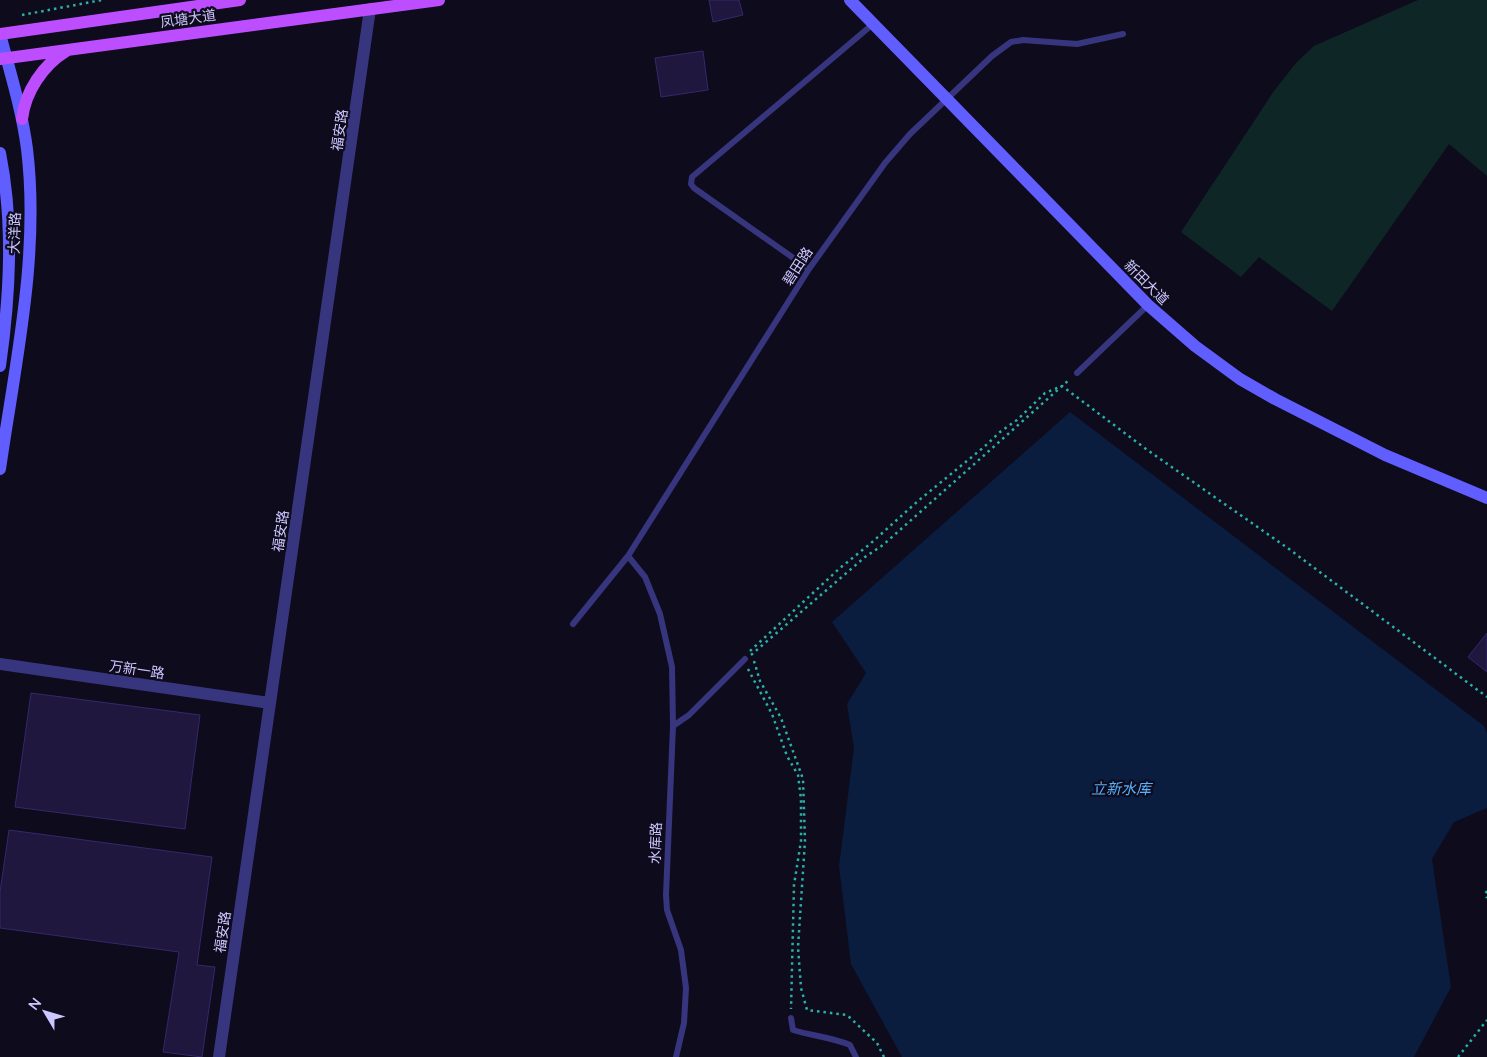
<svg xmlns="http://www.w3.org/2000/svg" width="1487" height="1057" viewBox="0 0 1487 1057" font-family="Lato,'Noto Sans SC',sans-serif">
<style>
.green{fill:#0e2726}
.water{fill:#0a1d3e}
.building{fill:#1f173e;stroke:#35286b}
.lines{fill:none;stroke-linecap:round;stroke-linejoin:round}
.path{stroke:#2ab0a7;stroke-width:2.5;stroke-dasharray:2.5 4;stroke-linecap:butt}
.lane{stroke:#37357d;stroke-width:6}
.street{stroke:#37357d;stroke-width:12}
.secondary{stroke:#615eff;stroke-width:12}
.primary{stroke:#bc4eff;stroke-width:12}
.labels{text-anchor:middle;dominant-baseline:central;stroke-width:4.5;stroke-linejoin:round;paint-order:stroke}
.street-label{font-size:14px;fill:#cdc7ff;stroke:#0e0b1d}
.water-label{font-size:15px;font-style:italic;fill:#55b2ff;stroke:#0e0b1d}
</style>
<rect width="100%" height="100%" fill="#0e0b1d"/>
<path class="green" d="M1418 0H1487V176L1449 144 1332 311 1259 257 1241 277 1181 232 1274 91 1296 63 1314 46Z"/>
<path class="water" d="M1070 412 1484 726 1487 733V808L1454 822 1432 859 1451 987 1414 1057H902L851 964 839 866 854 748 847 704 866 673 832 622Z"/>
<path class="building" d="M709 0H739L743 15 713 22Z
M703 51 708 90 661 97 655 58Z
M1487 633V672L1468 657Z
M31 693 200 715 185 829 15 807Z
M9 830 212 857 197 965 215 967 202 1057 163 1052 179 952 0 928V892Z"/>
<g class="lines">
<path class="path" d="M22 15 102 0
M750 651 840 568 870 544 918 501 984 447 1000 432 1017 420 1045 393 1062 386 1146 449 1289 549 1487 697
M751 655 865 557 883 545 1070 379
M754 661 760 681 781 718 803 779 805 841 798 947 801 988 807 1010 847 1015 877 1043 884 1057
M748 669 772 714 787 756 798 775 801 799V841L794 885 791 1009
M1487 891 1485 894 1487 898
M1458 1057 1487 1020"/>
<path class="lane" d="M809 269 694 188 691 184 692 177 873 24
M1077 373 1148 305
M628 556 645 577 660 614 672 667 673 726
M573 624 628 556 809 269 885 163 910 134 992 56 1011 42 1023 40 1077 44 1123 34
M791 1018 793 1030C812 1036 831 1037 850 1045L856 1057
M676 1057 684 1023 686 988 681 950 667 910 666 895 673 726 689 715 745 659"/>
<path class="street" d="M0 664 270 703
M219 1057 370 9"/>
<path class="secondary" d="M850 0 1148 305 1195 346 1240 379 1275 399 1385 455 1487 498
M0 34C10 72 22 110 27 149 40 255 15 364 0 469
M0 153C14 223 10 295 0 366"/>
<path class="primary" d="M0 34 240 0
M0 59 439 0
M22 119C25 92 43 65 66 51"/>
</g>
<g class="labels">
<g class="street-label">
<text transform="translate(188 18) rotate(-8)">凤塘大道</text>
<text transform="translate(339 130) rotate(-82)">福安路</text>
<text transform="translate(14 233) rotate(-88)">大洋路</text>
<text transform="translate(797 266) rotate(-57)">碧田路</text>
<text transform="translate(1147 282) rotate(45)">新田大道</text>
<text transform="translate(280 531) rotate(-82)">福安路</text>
<text transform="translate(137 669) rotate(8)">万新一路</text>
<text transform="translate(655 843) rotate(-88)">水库路</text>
<text transform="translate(222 932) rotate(-82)">福安路</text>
</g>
<g class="water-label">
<text x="1121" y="788">立新水库</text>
</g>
</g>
<g transform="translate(45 1012) rotate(308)" stroke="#0e0b1d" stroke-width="4" paint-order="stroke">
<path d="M0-4L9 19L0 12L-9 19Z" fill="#cdc7ff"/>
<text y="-8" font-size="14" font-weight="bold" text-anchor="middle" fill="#cdc7ff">N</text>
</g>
</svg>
